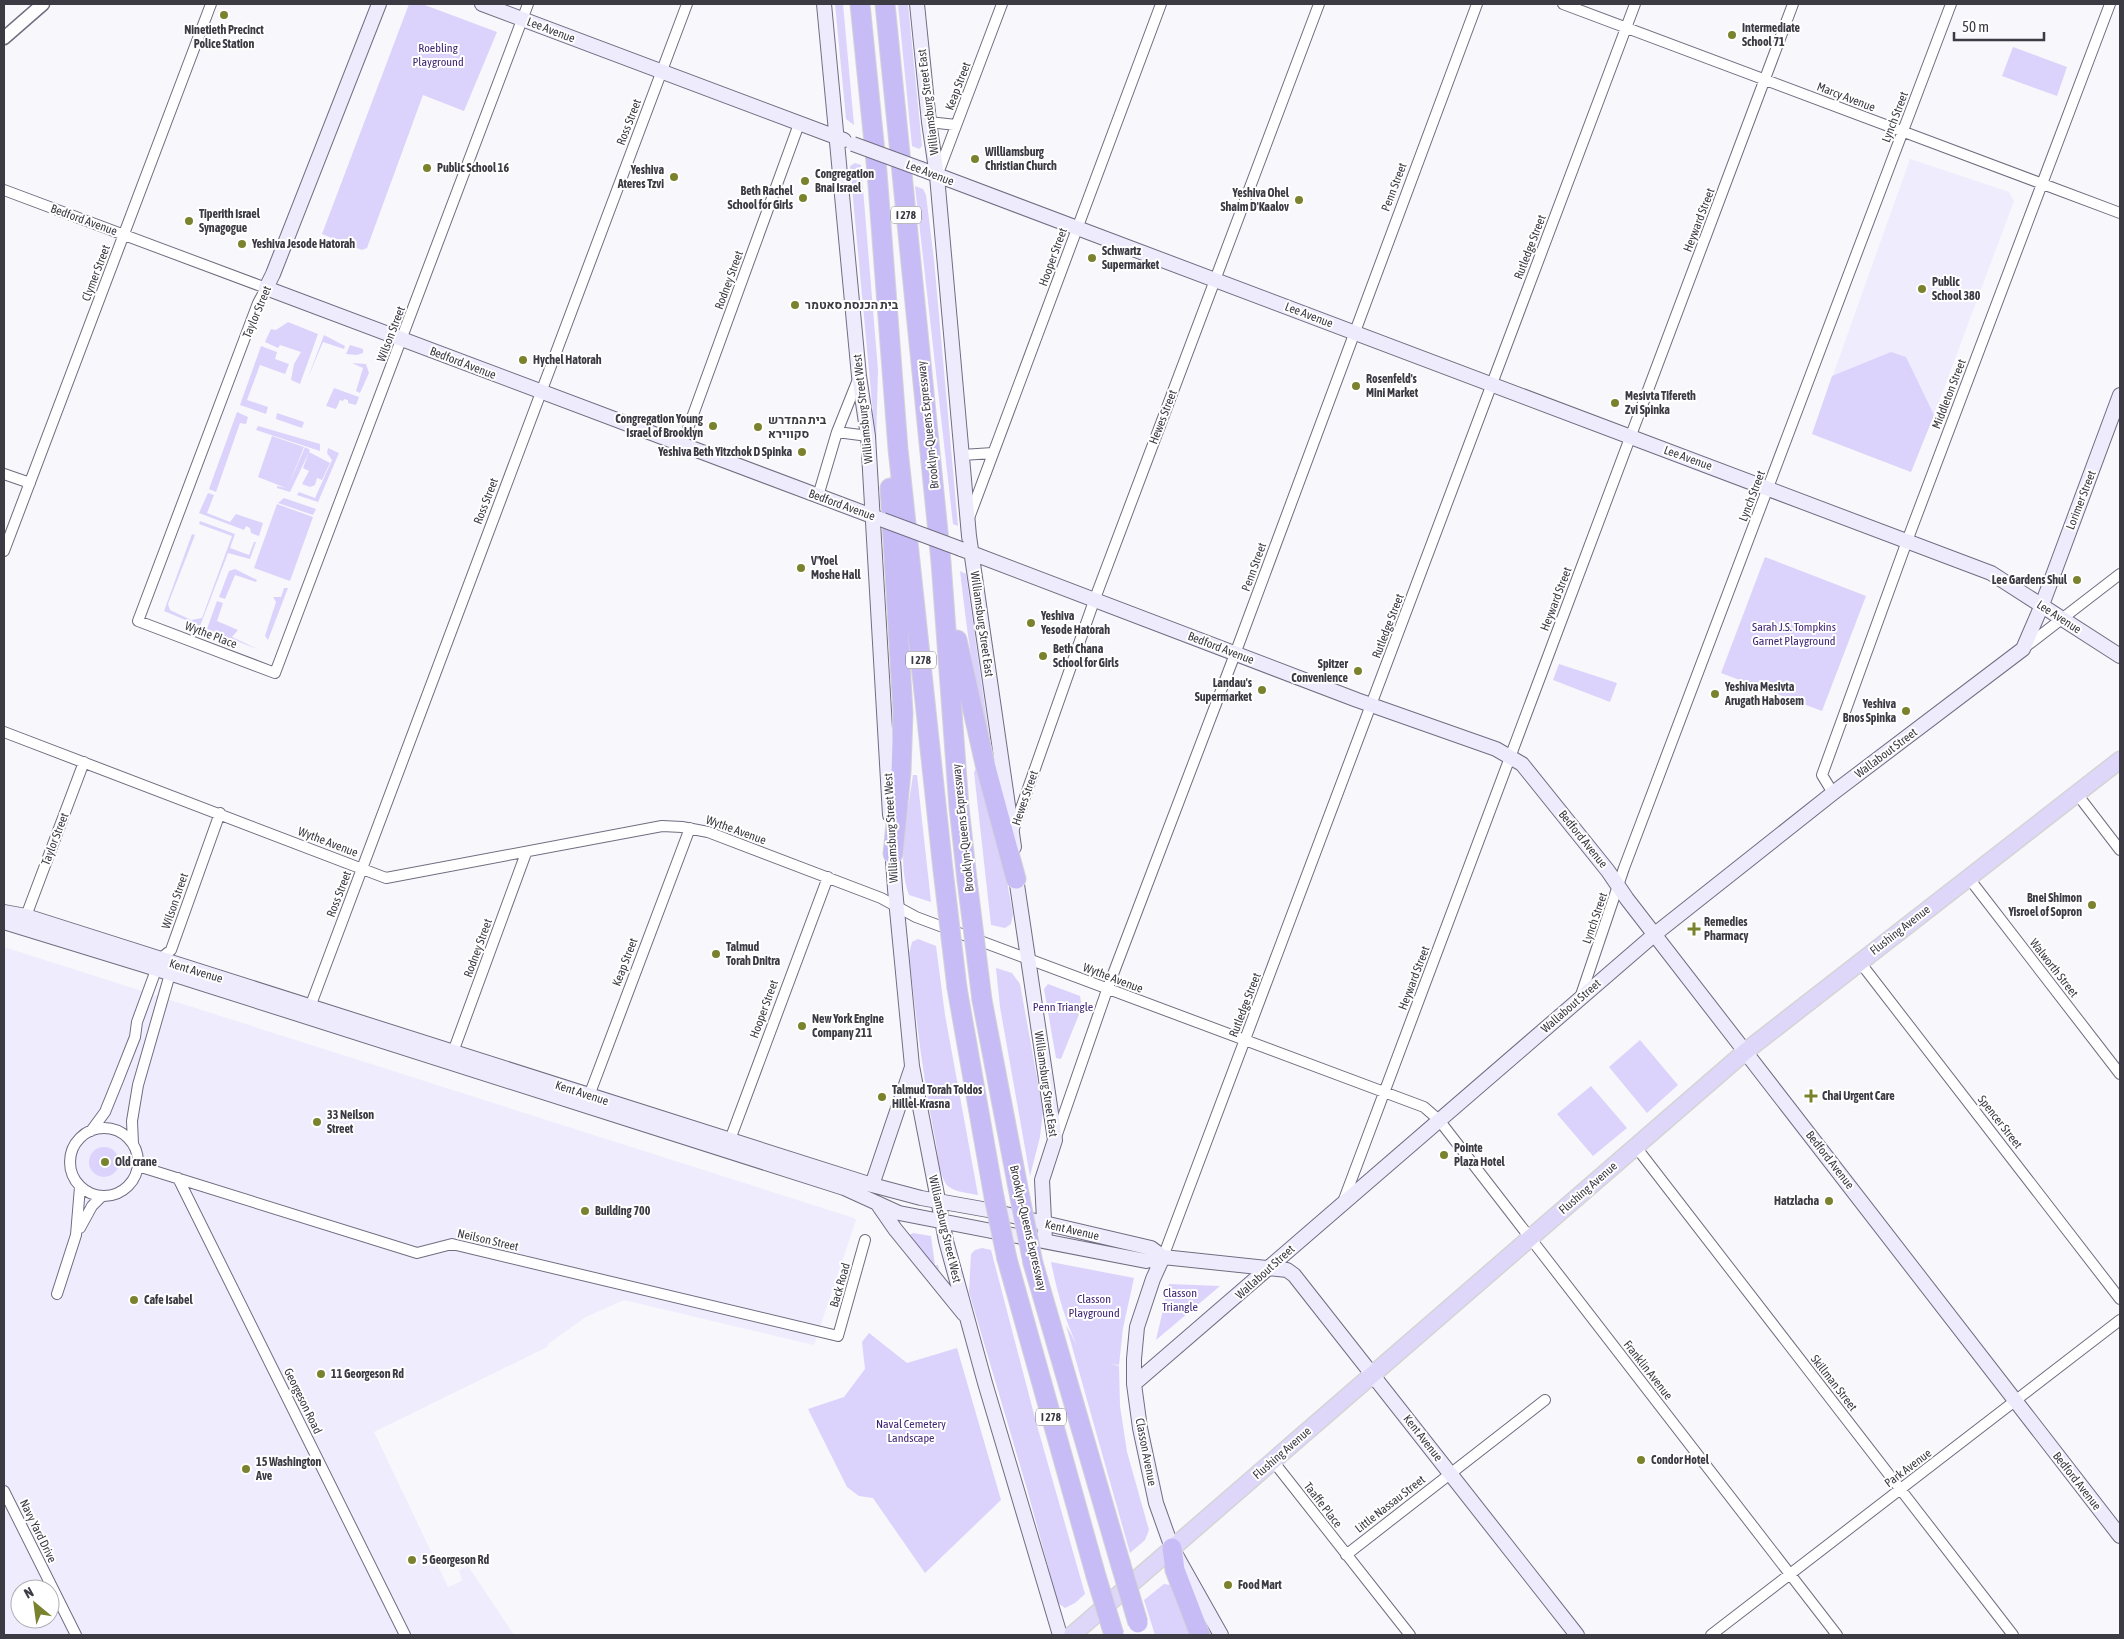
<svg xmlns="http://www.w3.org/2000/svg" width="2124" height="1639" viewBox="0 0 2124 1639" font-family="'Asap Condensed',Heebo,sans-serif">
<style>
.built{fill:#efecfe;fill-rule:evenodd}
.green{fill:#dbd3fc}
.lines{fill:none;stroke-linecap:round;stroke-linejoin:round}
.minor-casing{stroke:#716d81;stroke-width:12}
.tertiary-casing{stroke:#716d81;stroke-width:15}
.secondary-casing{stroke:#716d81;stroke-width:16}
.primary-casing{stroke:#d4d4d6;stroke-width:19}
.motorway-casing{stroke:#d4d4d6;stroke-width:21}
.minor{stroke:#fff;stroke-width:10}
.tertiary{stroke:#fff;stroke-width:12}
.secondary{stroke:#eeebfd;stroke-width:14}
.primary{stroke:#ded7fa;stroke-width:16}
.motorway{stroke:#c8bcf7;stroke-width:19}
.secondary-bridge-casing{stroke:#716d81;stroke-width:16;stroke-linecap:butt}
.motorway-bridge-casing{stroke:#d4d4d6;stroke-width:21;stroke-linecap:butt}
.secondary-bridge{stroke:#eeebfd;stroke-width:14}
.motorway-bridge{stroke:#c8bcf7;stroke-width:19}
.poi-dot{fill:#7b822e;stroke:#fff;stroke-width:2}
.labels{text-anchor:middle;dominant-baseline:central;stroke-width:4;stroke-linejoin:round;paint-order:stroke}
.shield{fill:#fff;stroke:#76757b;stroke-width:1}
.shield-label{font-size:11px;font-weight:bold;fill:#3c3a43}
.poi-label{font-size:12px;font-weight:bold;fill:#3c3a43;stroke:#fff;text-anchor:start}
.street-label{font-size:12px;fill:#3c3a43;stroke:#fff}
.park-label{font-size:12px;fill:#402575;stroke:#fff}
</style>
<rect width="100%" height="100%" fill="#f8f7fb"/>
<path class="built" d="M1910 159 2009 192 2014 201 1934 415 1911 472 1812 434Z
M4 947 854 1218 856 1220 814 1345 624 1300 586 1317 548 1344 547 1347 374 1432 448 1587 462 1581 459 1570 468 1566 514 1635H4ZM20 1589H50V1619H20Z"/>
<path class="green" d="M409 4H422L497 32 464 111 423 95 367 248 362 250 322 234Z
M835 4H843L854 125 846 119Z
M898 4H908L922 146 919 149 912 146Z
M2013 47 2067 67 2057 96 2002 76Z
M855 163 861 165 878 370 876 446 850 166Z
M915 186 923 189 926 195 934 260 958 526 953 524Z
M288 322 318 334 300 384 291 380 294 364 301 352 280 345 278 348 265 342 271 329 276 330Z
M324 335 345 346 344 349 323 342 307 380Z
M350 345 363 349V353L357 355 346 354Z
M261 346 277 352 275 359 289 364 285 374 260 365 247 400 268 407 266 414 240 405Z
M1891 352 1906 357 1934 415 1911 472 1812 434 1832 376Z
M352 363 366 364 369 373 360 393 356 391 363 368Z
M334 388 359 397 356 405 348 403V400L344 399 343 401 340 400 336 409 326 406Z
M237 412 248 417 246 424 240 423 216 492 209 489Z
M277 413 304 422 302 428 276 419Z
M258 426 320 444V451L256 430Z
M272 436 304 447 287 489 305 447 310 450 290 492 277 488V486L286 488 258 477Z
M328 448 339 453 318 502 297 495 299 492 315 498 332 460 327 453Z
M309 452 330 463 322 480 317 478 315 485 310 487 302 484 309 471 303 468Z
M208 493 214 495 207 513 230 522 236 514 263 523 259 536 251 533 250 528 246 526 244 530 199 513Z
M284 498 316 509 313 515 278 503Z
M277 504 313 517 290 581 254 568Z
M200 521 235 534 230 548 249 555 254 542H256L250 559 228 553 200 626 164 611 192 534 195 535 168 604 170 610 191 620 202 618 232 536 199 524Z
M1765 557 1866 596 1822 711 1721 673Z
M235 569 257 580 256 582 235 575 225 599 219 597 229 571Z
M960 571 966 574 990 742C973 686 967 629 960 571Z
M284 588H288L268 640 265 636 276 602 273 597H281Z
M217 601 223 603 217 621 238 630 232 637 260 650 207 629Z
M1559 664 1617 683 1610 702 1553 680Z
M976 769 980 773 1002 855 1013 914 1011 924 1005 928 991 925 974 772Z
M913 775H917L931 902 909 895C896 861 908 811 913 775Z
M918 939 936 946 945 1015 978 1195C969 1193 952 1192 946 1184 939 1173 938 1156 936 1143 923 1080 916 1017 909 954L912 942Z
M996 968 1012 973 1020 984 1043 1111 1040 1137 1030 1176 1000 1007Z
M1048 984 1080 996 1082 1007 1061 1059 1056 1058 1044 989Z
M1640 1040 1678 1085 1647 1113 1609 1067Z
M1591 1086 1627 1128 1593 1156 1557 1114Z
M89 1162a15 15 0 1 1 30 0a15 15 0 1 1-30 0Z
M913 1233 931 1236 935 1265H938L941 1278 909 1235Z
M982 1248 991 1250 1036 1422 1085 1594 1075 1603 1065 1608 1058 1603 1027 1489 969 1292 971 1254 975 1250Z
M1051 1262 1134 1278 1123 1328 1119 1365 1110 1364 1119 1366 1120 1406 1127 1452 1149 1530 1145 1540 1130 1553 1066 1325 1077 1345C1064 1318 1057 1291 1051 1262Z
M1169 1284 1220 1286 1156 1340Z
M869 1333 907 1363 957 1348 1001 1500 925 1573 873 1498 859 1496 847 1487 808 1409 844 1397 865 1369 862 1342Z
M1164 1584 1170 1585 1191 1624 1193 1635H1155L1144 1600Z"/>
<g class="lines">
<defs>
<path id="minor" d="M1563 4 2120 213
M929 122 956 125
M937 176 1002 4
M4 190 266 288 258 303 138 621 275 673 528 4
M837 432 868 436
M682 445 799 124
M962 455 993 453
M4 474 30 483
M818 496 837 432 859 377
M969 518 1161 4
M4 551 211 4
M2024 648 2120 574
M4 732 386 878 662 826 682 827 708 832 881 898 916 917 1424 1107 1439 1120 1837 1635
M1833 793 1822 775 1907 541 2110 4
M2077 794 2120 850
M1013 831 1094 601 1319 4
M1968 877 2120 1074
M26 916 84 762
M1859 961 2120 1299
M1580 998 1624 868 1951 4
M310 1007 687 4
M453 1052 526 853
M587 1101 690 828
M70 1162a34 34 0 1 1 68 0a34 34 0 1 1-68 0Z
M91 1131 105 1112 118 1080 135 1037 137 1022 160 959 171 950 220 813
M1056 1137 1107 990 1235 654 1477 4
M133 1144 132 1121 138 1085 172 967
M728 1145 828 877
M1636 1147 2013 1635
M138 1166 417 1253 452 1244 838 1336 865 1240
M178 1178 405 1635
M1343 1202 1793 4
M80 1228 92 1206 102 1196
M1163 1257 1635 4
M57 1294 76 1235 80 1187
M1273 1461 1410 1635
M4 1491 76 1635
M1346 1555 1545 1400
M1711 1635 2120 1320"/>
<path id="tertiary" d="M4 38 43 4"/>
<path id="secondary" d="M379 4 273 274 266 288 880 519
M482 4 844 140
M824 4 859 376 868 436 890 815
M917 4 929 122 937 176 969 536 1014 847
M921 169 1991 573 2120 656
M961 549 1357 700 1496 749 1522 764 1608 871 1627 899 2120 1536
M892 846 895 889 912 1066 946 1241 985 1383 1060 1635
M1015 871 1055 1140 1042 1180 1045 1240
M4 912 26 916 872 1185 921 1198 988 1210 1151 1248 1163 1257
M4 922 144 965 844 1188 899 1213 1146 1261 1163 1257 1287 1270 1294 1275 1577 1635
M872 1185 912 1067
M877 1203 895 1229 964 1314
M1163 1257 1153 1279 1137 1327 1134 1359V1384L1140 1428 1156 1503 1172 1548 1221 1635
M1134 1384 1655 934 1833 793 2023 649 2042 605 2120 395"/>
<path id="primary" d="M1072 1635 1746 1051 2120 760"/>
<path id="motorway" d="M860 4 877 172 898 449 943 870
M885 4 941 562 959 807 967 880
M890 488 903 713 901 772 893 854
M957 640 985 764 1016 879
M957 988 994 1197
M982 1000 1020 1198
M1007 1259 1096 1576
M1033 1263 1120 1562
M1172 1548 1175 1570 1200 1635"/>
</defs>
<use href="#minor" class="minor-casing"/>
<use href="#tertiary" class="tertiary-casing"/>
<use href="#secondary" class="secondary-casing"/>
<use href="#primary" class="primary-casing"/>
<use href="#motorway" class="motorway-casing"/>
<use href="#minor" class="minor"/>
<use href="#tertiary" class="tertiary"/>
<use href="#secondary" class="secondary"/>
<use href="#primary" class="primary"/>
<use href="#motorway" class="motorway"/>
<defs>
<path id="secondary-bridge" d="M853 144 921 169
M883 520 961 549"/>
<path id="motorway-bridge" d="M943 870 957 988
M967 880 982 1000
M994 1197 1007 1259
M1020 1198 1033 1263
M1120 1562 1138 1623
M1096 1576 1114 1635"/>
</defs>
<use href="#secondary-bridge" class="secondary-bridge-casing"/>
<use href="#motorway-bridge" class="motorway-bridge-casing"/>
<use href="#secondary-bridge" class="secondary-bridge"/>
<use href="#motorway-bridge" class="motorway-bridge"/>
</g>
<g class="poi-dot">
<circle cx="224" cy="15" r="5"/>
<circle cx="1732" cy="35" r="5"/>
<circle cx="975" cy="159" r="5"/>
<circle cx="427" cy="168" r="5"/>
<circle cx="674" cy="177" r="5"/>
<circle cx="805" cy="181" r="5"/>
<circle cx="803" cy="198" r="5"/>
<circle cx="1299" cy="200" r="5"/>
<circle cx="189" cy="221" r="5"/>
<circle cx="242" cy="244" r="5"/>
<circle cx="1092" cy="258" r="5"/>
<circle cx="1922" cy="289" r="5"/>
<circle cx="795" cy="305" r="5"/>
<circle cx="523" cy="360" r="5"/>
<circle cx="1356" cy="386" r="5"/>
<circle cx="1615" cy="403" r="5"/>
<circle cx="713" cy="426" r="5"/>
<circle cx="758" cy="427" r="5"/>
<circle cx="802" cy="452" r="5"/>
<circle cx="801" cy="568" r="5"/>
<circle cx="2077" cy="580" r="5"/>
<circle cx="1031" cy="623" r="5"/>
<circle cx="1043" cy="656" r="5"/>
<circle cx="1358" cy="671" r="5"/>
<circle cx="1262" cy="690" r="5"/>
<circle cx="1715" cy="694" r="5"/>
<circle cx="1906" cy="711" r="5"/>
<circle cx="2092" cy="905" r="5"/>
<path d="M1691.5 921.5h5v5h5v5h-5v5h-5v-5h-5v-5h5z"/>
<circle cx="716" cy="954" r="5"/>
<circle cx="802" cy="1026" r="5"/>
<path d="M1808.5 1088.5h5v5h5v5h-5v5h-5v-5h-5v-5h5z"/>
<circle cx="882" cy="1097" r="5"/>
<circle cx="317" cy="1122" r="5"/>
<circle cx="1444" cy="1155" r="5"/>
<circle cx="105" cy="1162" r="5"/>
<circle cx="1829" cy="1201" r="5"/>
<circle cx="585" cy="1211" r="5"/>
<circle cx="134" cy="1300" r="5"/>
<circle cx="321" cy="1374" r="5"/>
<circle cx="1641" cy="1460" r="5"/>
<circle cx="246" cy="1469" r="5"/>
<circle cx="412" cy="1560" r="5"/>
<circle cx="1228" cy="1585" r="5"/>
</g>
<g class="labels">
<g class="shield">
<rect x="891" y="206.5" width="30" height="17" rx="4"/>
<rect x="906" y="651.5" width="30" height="17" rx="4"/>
<rect x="1036" y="1408.5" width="30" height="17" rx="4"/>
</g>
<g class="shield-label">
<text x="906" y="215">I 278</text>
<text x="921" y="660">I 278</text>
<text x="1051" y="1417">I 278</text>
</g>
<g class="poi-label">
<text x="1742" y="28">Intermediate<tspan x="1742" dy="14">School 71</tspan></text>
<text x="224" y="30" text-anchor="middle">Ninetieth Precinct<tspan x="224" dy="14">Police Station</tspan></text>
<text x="985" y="152">Williamsburg<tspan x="985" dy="14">Christian Church</tspan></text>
<text x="437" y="168">Public School 16</text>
<text x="664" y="170" text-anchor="end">Yeshiva<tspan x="664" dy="14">Ateres Tzvi</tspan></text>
<text x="815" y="174">Congregation<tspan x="815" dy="14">Bnai Israel</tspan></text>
<text x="793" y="191" text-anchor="end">Beth Rachel<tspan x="793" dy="14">School for Girls</tspan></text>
<text x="1289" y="193" text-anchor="end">Yeshiva Ohel<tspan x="1289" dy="14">Shaim D'Kaalov</tspan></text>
<text x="199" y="214">Tiperith Israel<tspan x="199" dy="14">Synagogue</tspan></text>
<text x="252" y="244">Yeshiva Jesode Hatorah</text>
<text x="1102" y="251">Schwartz<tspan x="1102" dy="14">Supermarket</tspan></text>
<text x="1932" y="282">Public<tspan x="1932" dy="14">School 380</tspan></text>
<text x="805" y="305">בית הכנסת סאטמר</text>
<text x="533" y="360">Hychel Hatorah</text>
<text x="1366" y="379">Rosenfeld's<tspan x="1366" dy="14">Mini Market</tspan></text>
<text x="1625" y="396">Mesivta Tifereth<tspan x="1625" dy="14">Zvi Spinka</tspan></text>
<text x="703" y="419" text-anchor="end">Congregation Young<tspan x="703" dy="14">Israel of Brooklyn</tspan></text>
<text x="768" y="420">בית המדרש<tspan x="768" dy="14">סקווירא</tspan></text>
<text x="792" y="452" text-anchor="end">Yeshiva Beth Yitzchok D Spinka</text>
<text x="811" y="561">V'Yoel<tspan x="811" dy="14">Moshe Hall</tspan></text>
<text x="2067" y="580" text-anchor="end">Lee Gardens Shul</text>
<text x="1041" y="616">Yeshiva<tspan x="1041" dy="14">Yesode Hatorah</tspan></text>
<text x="1053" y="649">Beth Chana<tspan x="1053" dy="14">School for Girls</tspan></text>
<text x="1348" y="664" text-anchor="end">Spitzer<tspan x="1348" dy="14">Convenience</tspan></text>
<text x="1252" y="683" text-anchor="end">Landau's<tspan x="1252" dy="14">Supermarket</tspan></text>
<text x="1725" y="687">Yeshiva Mesivta<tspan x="1725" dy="14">Arugath Habosem</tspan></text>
<text x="1896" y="704" text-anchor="end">Yeshiva<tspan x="1896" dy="14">Bnos Spinka</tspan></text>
<text x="2082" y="898" text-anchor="end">Bnei Shimon<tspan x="2082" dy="14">Yisroel of Sopron</tspan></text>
<text x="1704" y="922">Remedies<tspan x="1704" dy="14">Pharmacy</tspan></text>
<text x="726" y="947">Talmud<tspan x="726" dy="14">Torah Dnitra</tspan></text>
<text x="812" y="1019">New York Engine<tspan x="812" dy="14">Company 211</tspan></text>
<text x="892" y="1090">Talmud Torah Toldos<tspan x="892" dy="14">Hillel-Krasna</tspan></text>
<text x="1822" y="1096">Chai Urgent Care</text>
<text x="327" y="1115">33 Neilson<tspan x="327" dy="14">Street</tspan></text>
<text x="1454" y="1148">Pointe<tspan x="1454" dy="14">Plaza Hotel</tspan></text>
<text x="115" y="1162">Old crane</text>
<text x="1819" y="1201" text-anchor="end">Hatzlacha</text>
<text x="595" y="1211">Building 700</text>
<text x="144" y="1300">Cafe Isabel</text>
<text x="331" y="1374">11 Georgeson Rd</text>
<text x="1651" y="1460">Condor Hotel</text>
<text x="256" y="1462">15 Washington<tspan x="256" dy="14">Ave</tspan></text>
<text x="422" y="1560">5 Georgeson Rd</text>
<text x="1238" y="1585">Food Mart</text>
</g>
<g class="street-label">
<text transform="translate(551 30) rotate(21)">Lee Avenue</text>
<text transform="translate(958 86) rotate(-69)">Keap Street</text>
<text transform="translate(1846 97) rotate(21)">Marcy Avenue</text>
<text transform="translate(928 102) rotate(-97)">Williamsburg Street East</text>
<text transform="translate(1895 117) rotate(-69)">Lynch Street</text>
<text transform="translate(629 122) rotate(-69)">Ross Street</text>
<text transform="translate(930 173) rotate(21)">Lee Avenue</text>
<text transform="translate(1394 187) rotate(-69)">Penn Street</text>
<text transform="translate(84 220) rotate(20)">Bedford Avenue</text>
<text transform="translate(1699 220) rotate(-69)">Heyward Street</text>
<text transform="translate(1530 247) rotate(-69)">Rutledge Street</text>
<text transform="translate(1053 257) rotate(-70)">Hooper Street</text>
<text transform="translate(96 273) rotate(-69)">Clymer Street</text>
<text transform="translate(729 280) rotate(-70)">Rodney Street</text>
<text transform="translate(257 312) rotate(-67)">Taylor Street</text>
<text transform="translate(1309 315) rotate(21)">Lee Avenue</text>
<text transform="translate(391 334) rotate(-69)">Wilson Street</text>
<text transform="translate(463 363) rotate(21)">Bedford Avenue</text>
<text transform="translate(1949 394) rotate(-69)">Middleton Street</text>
<text transform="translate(863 409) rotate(-96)">Williamsburg Street West</text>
<text transform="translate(1163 417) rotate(-69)">Hewes Street</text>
<text transform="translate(928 425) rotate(-96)">Brooklyn-Queens Expressway</text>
<text transform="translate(1688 458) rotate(20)">Lee Avenue</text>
<text transform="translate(1752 496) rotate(-69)">Lynch Street</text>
<text transform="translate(2081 500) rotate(-69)">Lorimer Street</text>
<text transform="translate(486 501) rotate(-69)">Ross Street</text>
<text transform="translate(842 505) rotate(20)">Bedford Avenue</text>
<text transform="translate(1254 567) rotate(-70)">Penn Street</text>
<text transform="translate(1556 599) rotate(-69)">Heyward Street</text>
<text transform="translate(2059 617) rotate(33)">Lee Avenue</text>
<text transform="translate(982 624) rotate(82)">Williamsburg Street East</text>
<text transform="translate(1388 626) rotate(-69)">Rutledge Street</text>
<text transform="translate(211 635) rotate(21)">Wythe Place</text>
<text transform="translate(1221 648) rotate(21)">Bedford Avenue</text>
<text transform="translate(1886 753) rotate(-37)">Wallabout Street</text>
<text transform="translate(1025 798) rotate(-71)">Hewes Street</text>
<text transform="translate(891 828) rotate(-93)">Williamsburg Street West</text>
<text transform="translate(963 828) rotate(-96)">Brooklyn-Queens Expressway</text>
<text transform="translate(736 830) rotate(20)">Wythe Avenue</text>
<text transform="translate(55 839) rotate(-69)">Taylor Street</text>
<text transform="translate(1583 839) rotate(51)">Bedford Avenue</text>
<text transform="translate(328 842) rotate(21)">Wythe Avenue</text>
<text transform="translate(339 894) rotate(-69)">Ross Street</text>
<text transform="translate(175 901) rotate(-71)">Wilson Street</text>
<text transform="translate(1595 918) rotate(-71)">Lynch Street</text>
<text transform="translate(1900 930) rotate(-38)">Flushing Avenue</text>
<text transform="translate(478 948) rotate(-70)">Rodney Street</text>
<text transform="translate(625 962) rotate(-69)">Keap Street</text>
<text transform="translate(2054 968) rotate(52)">Walworth Street</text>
<text transform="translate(196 971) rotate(17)">Kent Avenue</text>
<text transform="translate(1113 978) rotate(21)">Wythe Avenue</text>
<text transform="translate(1414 978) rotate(-69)">Heyward Street</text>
<text transform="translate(1245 1005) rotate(-69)">Rutledge Street</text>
<text transform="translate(1571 1006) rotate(-41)">Wallabout Street</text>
<text transform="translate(764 1009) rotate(-70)">Hooper Street</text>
<text transform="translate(1046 1084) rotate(82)">Williamsburg Street East</text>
<text transform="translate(582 1093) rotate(18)">Kent Avenue</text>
<text transform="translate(2000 1122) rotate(52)">Spencer Street</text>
<text transform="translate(1830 1160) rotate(52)">Bedford Avenue</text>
<text transform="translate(1588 1188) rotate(-41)">Flushing Avenue</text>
<text transform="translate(1028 1228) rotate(77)">Brooklyn-Queens Expressway</text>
<text transform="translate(945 1229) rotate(77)">Williamsburg Street West</text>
<text transform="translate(1072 1230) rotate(13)">Kent Avenue</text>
<text transform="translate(488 1240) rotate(13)">Neilson Street</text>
<text transform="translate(1265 1272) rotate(-42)">Wallabout Street</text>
<text transform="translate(840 1285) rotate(-74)">Back Road</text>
<text transform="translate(1648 1370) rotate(52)">Franklin Avenue</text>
<text transform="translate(1834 1383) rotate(52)">Skillman Street</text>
<text transform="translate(303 1401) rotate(64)">Georgeson Road</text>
<text transform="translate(1423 1438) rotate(52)">Kent Avenue</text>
<text transform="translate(1146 1452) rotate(79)">Classon Avenue</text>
<text transform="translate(1282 1453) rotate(-41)">Flushing Avenue</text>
<text transform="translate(1908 1468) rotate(-37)">Park Avenue</text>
<text transform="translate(2077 1481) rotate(52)">Bedford Avenue</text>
<text transform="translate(1390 1504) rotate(-38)">Little Nassau Street</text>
<text transform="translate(1323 1505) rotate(52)">Taaffe Place</text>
<text transform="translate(38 1531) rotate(64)">Navy Yard Drive</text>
</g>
<g class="park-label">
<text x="438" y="48">Roebling<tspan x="438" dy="14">Playground</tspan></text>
<text x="1794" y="627">Sarah J.S. Tompkins<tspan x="1794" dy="14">Garnet Playground</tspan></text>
<text x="1063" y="1007">Penn Triangle</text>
<text x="1180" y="1293">Classon<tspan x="1180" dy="14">Triangle</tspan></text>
<text x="1094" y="1299">Classon<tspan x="1094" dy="14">Playground</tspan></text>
<text x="911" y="1424">Naval Cemetery<tspan x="911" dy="14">Landscape</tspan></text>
</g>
</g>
<rect width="2124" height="1639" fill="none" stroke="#3c3a43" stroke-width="10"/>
<g transform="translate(35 1604) rotate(331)"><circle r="24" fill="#ffffff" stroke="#b1b0b4"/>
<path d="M0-4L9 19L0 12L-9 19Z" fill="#7b822e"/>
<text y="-8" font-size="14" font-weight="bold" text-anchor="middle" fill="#3c3a43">N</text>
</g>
<path d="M1954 32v8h90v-8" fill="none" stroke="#3c3a43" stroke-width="2.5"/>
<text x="1962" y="32" font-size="15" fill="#3c3a43" stroke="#ffffff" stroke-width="4" paint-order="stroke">50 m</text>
</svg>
